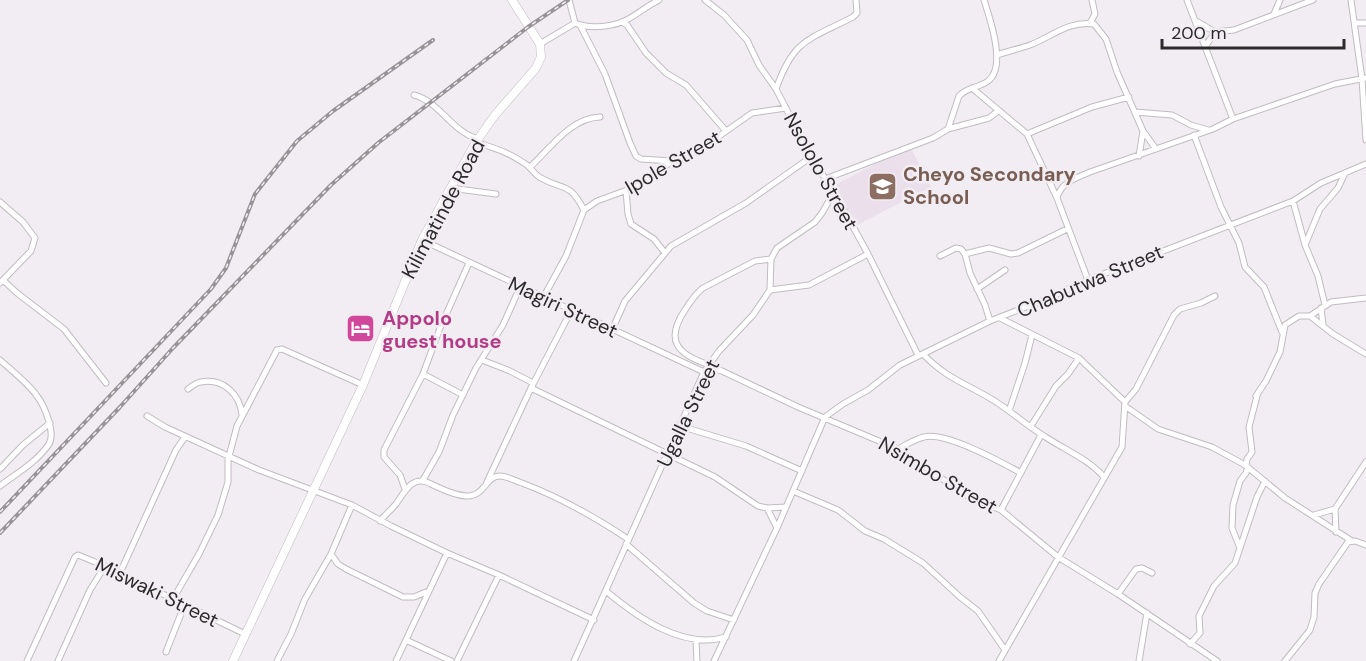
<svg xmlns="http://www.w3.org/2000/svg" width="1366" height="661" viewBox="0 0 1366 661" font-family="'DM Sans',sans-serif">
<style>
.built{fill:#eadfea}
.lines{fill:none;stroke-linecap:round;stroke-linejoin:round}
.minor-casing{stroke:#c1bcc1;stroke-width:7}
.secondary-casing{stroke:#c1bcc1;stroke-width:9}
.minor{stroke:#fff;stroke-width:5}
.secondary{stroke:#fff;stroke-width:8}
.rail-casing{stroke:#979397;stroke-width:4}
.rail{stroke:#f2edf2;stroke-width:1.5;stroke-dasharray:4.5;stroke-linecap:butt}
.labels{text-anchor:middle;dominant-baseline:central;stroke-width:5;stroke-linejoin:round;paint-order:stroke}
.street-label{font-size:20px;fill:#2c2a2c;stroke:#f2edf2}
.education-label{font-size:20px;font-weight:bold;fill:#785e54;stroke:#f2edf2;text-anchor:start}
.hotel-label{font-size:20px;font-weight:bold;fill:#b23c85;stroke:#f2edf2;text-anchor:start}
</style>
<rect width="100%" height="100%" fill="#f2edf2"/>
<path class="built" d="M910 146 931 187 853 227 833 186Z"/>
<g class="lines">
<defs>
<path id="minor" d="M569 0 575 23
M705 0 724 15 747 40 759 65 776 89 811 157 834 192 868 254 918 355
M1187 0 1233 119
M1351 0 1362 79 1366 140
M1274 14 1280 0
M1196 21 1215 32
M622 22 627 25 646 53 666 73 686 85 726 131
M1090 23 1095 14 1092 0
M1355 23H1366
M580 25 605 74 630 143 636 156 641 159 671 161
M540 44 575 23C588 29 609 27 622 22 635 17 646 6 659 0
M1205 47 1215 32 1234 30 1313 0
M997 55C1008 51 1019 49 1030 45 1051 37 1070 20 1094 24L1106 39 1117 72 1143 131 1139 156
M972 88 1027 134 1057 198 1088 280
M776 89C794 38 809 40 853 17L857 13 856 0
M414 95C440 102 451 131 478 139
M1135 112 1172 115 1191 125 1208 130
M948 129 989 118 998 111
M1143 131 1156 149
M1027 134 1092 107 1129 97
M1194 135 1221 207 1239 243 1245 267 1264 287 1282 332
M476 142C496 149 509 152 527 165 532 169 535 175 541 178 564 191 569 181 584 210
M530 167C550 149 570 118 600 117
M825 179 933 138 948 129 959 96C967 87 979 88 988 81 1007 67 990 19 984 0
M450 188 496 194
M626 191 628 214 631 224 654 239 665 253
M1057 198C1061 182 1076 178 1090 172L1213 129 1233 119 1300 96 1335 84 1366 78
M1293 201 1305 245 1318 276 1325 305
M0 202 23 222 35 238 31 251 0 283
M422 240 704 372
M1305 245 1320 209 1338 188 1345 173
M965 254 989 248 1011 254 1018 253 1067 229
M940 256 956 248 961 249 965 254 970 273 985 305 990 321
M3 280 17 293 64 329 106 383
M977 289 1005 270
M770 290 809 285 868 254
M543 298 566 256 584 210 597 201 638 186 668 164 705 146 752 113 786 108
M1321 308 1323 325
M1310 316 1331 302 1366 298
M612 330 625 301 671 246 746 203 811 157
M923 354C945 377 962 382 988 397 1008 408 1024 424 1044 436 1065 450 1087 458 1104 477
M0 360C12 371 28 383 37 396 44 405 56 433 49 444 37 462 17 473 0 486
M482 360 510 371 533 383
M710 365C678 355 664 341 685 310 690 302 695 294 703 288L755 261 771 259
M708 367 722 371 798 407 898 449 969 497 1001 510 1058 557 1118 594 1217 661
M423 374 463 395
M531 388 715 477 758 506 767 508 786 507
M188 389C192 386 197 382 201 382 223 378 240 394 242 415
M1256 396 1266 381 1280 352 1285 325 1299 316H1310L1333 334 1366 354
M1125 402 1136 389 1174 315 1180 309 1201 303 1215 296
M1125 406 1158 429 1212 447 1245 465 1285 498 1352 541
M1009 411 1025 363 1032 335
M147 416 165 427 259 470 352 505 391 526 447 553 499 575 594 620
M680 426 746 446 802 471
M1031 426 1056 386 1068 374 1079 358
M898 449C906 445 915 439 924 437 945 431 1001 462 1021 473
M1246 466 1247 459 1252 452 1249 427 1257 396
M0 469 23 445 50 423
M423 480 439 452 453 415 476 368 503 325 520 287
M487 482 531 388 571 311
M405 489 400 475 384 457V450L423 374 440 328 469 263
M793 491 838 510 865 531 884 539 923 563 960 597 978 611 1005 650
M767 508 777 528
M1001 510 1041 435
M1314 515 1335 509
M380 521C385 515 391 510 396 504 405 491 413 474 431 484 442 489 453 495 466 496 485 497 485 476 500 476 507 476 515 481 522 483 559 497 595 517 628 539
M1336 532 1335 509 1366 462
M626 544 694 603 707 611 734 620
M1240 548 1232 528 1233 505 1240 481 1246 473 1248 467
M331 554 338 564 346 569 403 597H414L426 592
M120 573 176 450 185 437
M606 591C637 617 683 650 726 637
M1118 594 1136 569 1142 568 1152 573
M173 599 199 554 218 515 228 482V460L237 426 277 350 282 349 363 385
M406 640 451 661
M696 641 697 661
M1190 644 1200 633 1199 616 1214 586 1235 563 1257 497 1265 481
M166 652 184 606
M27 661 75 557 78 555 105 566 245 634
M58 661 90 590 105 566
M277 661 291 634 305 599 331 554 352 505
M396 661 447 553
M457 661 499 575
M574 661 704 372 719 351 753 315 770 290 771 259 777 248 815 222 822 213 834 192
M714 661 777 528 825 417 843 404 868 390 900 365 990 321 1044 300 1088 280 1293 201 1321 183 1366 164
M999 661 1122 447 1125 402 1079 358 1000 318
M1139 661 1147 613
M1285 661 1310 630 1314 617 1315 593 1319 584 1348 542 1355 541 1366 545"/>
<path id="secondary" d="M233 661 363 385 422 240 476 142 495 115 536 68 541 57 540 44 512 0"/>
</defs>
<use href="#minor" class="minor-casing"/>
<use href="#secondary" class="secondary-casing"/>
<use href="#minor" class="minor"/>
<use href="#secondary" class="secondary"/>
<defs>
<path id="rail" d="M0 512 211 289 226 268 255 194 297 141 333 111 433 40
M0 533 120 407 173 348 331 185 378 143 528 27 568 0"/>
</defs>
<use href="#rail" class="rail-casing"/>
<use href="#rail" class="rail"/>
</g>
<defs>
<symbol id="school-square" viewBox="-11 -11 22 22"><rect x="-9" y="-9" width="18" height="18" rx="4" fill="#8d6e63" stroke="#f2edf2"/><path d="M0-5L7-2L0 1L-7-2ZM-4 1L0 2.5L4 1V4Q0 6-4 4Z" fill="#fff"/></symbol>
<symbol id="hotel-square" viewBox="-11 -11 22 22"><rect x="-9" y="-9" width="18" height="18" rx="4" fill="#d1479c" stroke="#f2edf2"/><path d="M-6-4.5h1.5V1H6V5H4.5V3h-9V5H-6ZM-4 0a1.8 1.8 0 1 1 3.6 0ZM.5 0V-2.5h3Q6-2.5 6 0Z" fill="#fff"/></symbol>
</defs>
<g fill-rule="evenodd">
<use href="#school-square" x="866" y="170" width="33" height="33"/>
<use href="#hotel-square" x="344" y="312" width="33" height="33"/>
</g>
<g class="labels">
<g class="street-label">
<text transform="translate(673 162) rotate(-30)">Ipole Street</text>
<text transform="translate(821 171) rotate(61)">Nsololo Street</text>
<text transform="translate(443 209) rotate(-62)">Kilimatinde Road</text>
<text transform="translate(1090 281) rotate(-23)">Chabutwa Street</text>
<text transform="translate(563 307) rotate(25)">Magiri Street</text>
<text transform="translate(688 413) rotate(-64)">Ugalla Street</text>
<text transform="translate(938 475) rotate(30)">Nsimbo Street</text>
<text transform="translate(157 592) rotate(26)">Miswaki Street</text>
</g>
<g class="education-label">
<text x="903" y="174">Cheyo Secondary<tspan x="903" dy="23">School</tspan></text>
</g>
<g class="hotel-label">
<text x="382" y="318">Appolo<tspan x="382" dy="23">guest house</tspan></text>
</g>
</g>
<path d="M1162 39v9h182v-9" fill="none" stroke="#2c2a2c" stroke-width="3"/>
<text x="1171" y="39" font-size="18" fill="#2c2a2c" stroke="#f2edf2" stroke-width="4.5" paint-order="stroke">200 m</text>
</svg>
